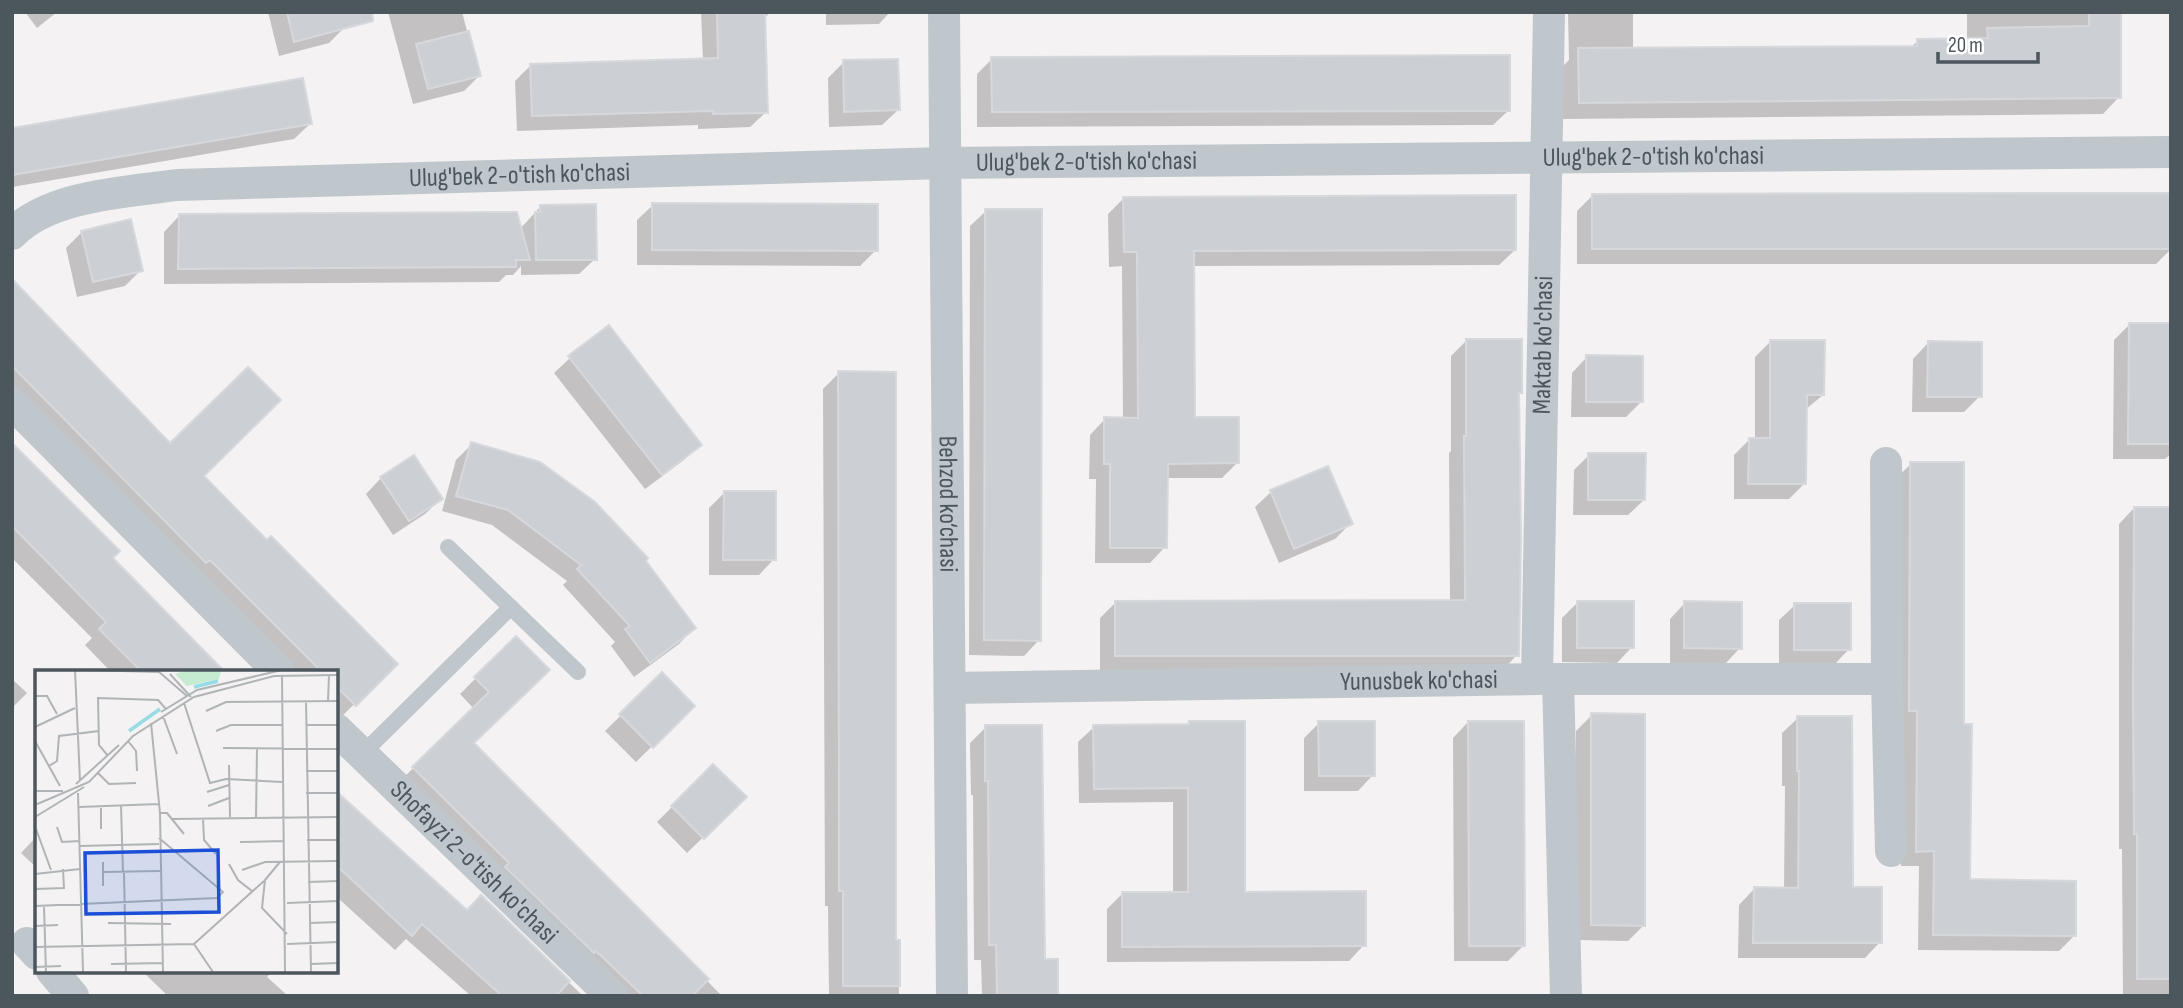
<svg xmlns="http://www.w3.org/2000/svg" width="2183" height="1008" viewBox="0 0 2183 1008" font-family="'Sofia Sans Condensed',sans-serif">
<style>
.shadow{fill:#0003}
.building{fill:#cccfd3;stroke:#d6d8dc;stroke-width:2}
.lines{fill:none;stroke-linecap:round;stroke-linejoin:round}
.service{stroke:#bfc7cc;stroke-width:16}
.minor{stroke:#bfc7cc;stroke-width:32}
.labels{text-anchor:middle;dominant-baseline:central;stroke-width:5;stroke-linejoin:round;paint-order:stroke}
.street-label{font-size:26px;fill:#4b565d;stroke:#fff}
.inset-river{fill:none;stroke:#97dbe4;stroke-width:3.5}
.inset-road{fill:none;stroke:#b0b4b6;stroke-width:2}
.view{fill:#1d4ed8;fill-opacity:0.15;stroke:#1d4ed8;stroke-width:3.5}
.inset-edge{fill:none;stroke:#4b565d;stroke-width:3.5}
</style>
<rect width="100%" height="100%" fill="#f4f2f2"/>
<path class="shadow" d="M25 12H57L37 28Z
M341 12 345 27 329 43 279 56 268 12Z
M388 12H462L479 76 464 91 413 104Z
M701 12H770L763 20 766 112 750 127 698 129V125L517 131 515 81 531 65 703 60Z
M826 12H890L879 24 826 25Z
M1568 12H1633V49L1911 47 1918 41 1967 40V12H2119V97L2103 114 1563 119V66L1569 60Z
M992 59 1509 110 1493 125 977 127V74Z
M844 62 898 110 882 125 829 127 828 78Z
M310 124 294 139 12 187V130Z
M1593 195H2171V249L2156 264H1577V211Z
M1124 198 1515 250 1499 265 1193 266V418L1237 463 1222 478H1166L1165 547 1150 563H1095L1096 479H1089L1090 435 1105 419H1123L1122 266 1109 267 1108 214Z
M653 205 876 250 860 266 637 265V220Z
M541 206 595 259 579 274 521 275V266L513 275H506L499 282 164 284V232L179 216 520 229Z
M986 211 1039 640 1024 656 969 655 970 226Z
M82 232 141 270 125 286 77 297 66 248Z
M12 283 267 543 395 664 336 722V672H286L12 401Z
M2129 325H2171V454L2165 459H2113L2114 340Z
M1466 341 1520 393 1518 395 1517 655 1502 671H1100V618L1115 603 1450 601 1449 453 1451 451V356Z
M1771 341 1823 395 1805 410 1804 484 1789 499H1734V455L1750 439H1755V357Z
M1928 343 1980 396 1964 412H1912L1913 359Z
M1587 357 1642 401 1626 417H1571L1572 373Z
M570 358 699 444 684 460 645 489 554 373Z
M839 373 894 941H898L899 996H829L828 906H825L823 389Z
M472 444 643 561 694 628 679 644 634 677 611 646 615 642 563 585 567 581 492 525 442 511 456 460Z
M12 445 110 558 223 672H111L85 645 92 638 12 558Z
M1589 455 1644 500 1628 515H1573L1574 470Z
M1911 464 1962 726 1968 881 2075 935 2059 951 1918 950 1919 866H1901L1902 726 1895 479Z
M1327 468 1351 523 1335 539 1279 563 1255 507 1271 492Z
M381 478 441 499 425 514 393 535 366 494Z
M724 493 774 559 759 575H709V508Z
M2134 508 2171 509V996H2123L2122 849H2119V524Z
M1578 602 1632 647 1617 663 1562 662V618Z
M1685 603 1740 648 1725 664 1670 663V619Z
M1795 605 1849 649 1834 665 1779 664V620Z
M516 638 472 743 722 996H607L398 783 474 709 460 694Z
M662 675 693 706 636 762 605 731Z
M12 679 27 693 12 708Z
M1592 715 1643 926 1628 941 1576 940V731Z
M1798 718 1852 889 1880 942 1865 958H1738L1739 905 1754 889H1784L1785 786H1782V733Z
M1189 722 1243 893 1364 945 1349 961 1107 962V909L1123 893H1173V802L1079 803 1078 742 1094 727 1186 726Z
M1468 722 1524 945 1508 961H1454L1453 738Z
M1319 723 1373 775 1358 791H1304V738Z
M986 727 1044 961 1057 996H982L981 960H974L973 795H971L970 743Z
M713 766 744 797 687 853 657 822Z
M336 793 466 912 481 897 583 996H471L406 939 395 950 339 899 336 902Z
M37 836V868L21 853Z
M142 971H273L267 977 288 996H168Z"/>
<path class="building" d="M287 12H372L373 21 294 42Z
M717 12H765L768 113 713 114V111L532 116 530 64 718 58Z
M2089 12H2121V98L1579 103 1578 48 1917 46V39L1988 38 1987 28 2089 26Z
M469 31 481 76 428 89 416 44Z
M1510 55V111L992 112 991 57Z
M898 59 900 110 844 112 843 60Z
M303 78 312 124 12 175V128Z
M2051 193H2171V249H1592V194Z
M1516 195V250L1194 251 1195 417H1239V463L1168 464 1167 548H1110V464H1104V417L1138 418 1137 252H1124L1123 197Z
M652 203 878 204V251L652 250Z
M596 204 597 260H536L535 212H540V205Z
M985 209H1042L1041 641 984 640Z
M517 212 530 260H516V267L178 269 179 214Z
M131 219 143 271 93 282 81 231Z
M12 279 170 443 248 367 281 400 204 476 267 540 271 536 398 664 356 706 336 686V672H322L210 560 206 563 12 366Z
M2129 323H2171V444H2128Z
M609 325 702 445 662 475 568 356Z
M1466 339H1522V393H1519L1521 537 1519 656H1115V601L1465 600 1464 436H1466Z
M1770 340H1825L1824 395H1807L1806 484H1748L1749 438H1770Z
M1928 341 1982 342V397H1927Z
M1586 355 1643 356V402H1586Z
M838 371 896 372V940H900V986H843V891H839V826Z
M471 442 540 462 595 502 648 558 646 561 696 628 650 663 625 629 630 626 577 569 581 565 508 510 456 496Z
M12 443 120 551 113 558 225 672H142L99 629 106 622 12 526Z
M1588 453H1646L1645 500H1588Z
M414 455 443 499 409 521 380 477Z
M1910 462H1964V724H1972L1970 879 2076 881V936L1933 935 1934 851 1916 852 1917 711H1909Z
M1328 466 1353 524 1294 549 1270 490Z
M724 491H776V560H723Z
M2134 507H2171V979H2137V834H2134L2133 700Z
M1577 601H1634V648H1577Z
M1684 601 1742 602V649L1684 648Z
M1794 603H1851V650H1794Z
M516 636 550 670 474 743 709 979 692 996H643L596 951 594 953 505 867 509 863 412 767 489 692 474 677Z
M662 672 695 706 653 748 619 714Z
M1591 713 1645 714V926L1591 925Z
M1797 716H1852L1853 887H1882V943H1753L1754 887 1798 888 1799 771H1797Z
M1189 721H1245V892L1366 891V946L1122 947V892H1188V788L1094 789 1093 725 1189 724Z
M1318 721H1375V776H1319Z
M1468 721H1524L1525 946H1469Z
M985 725H1042L1045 959H1058V996H997L996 945H989L988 781H985Z
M713 764 747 797 704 839 671 806Z
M336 791 467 910 481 895 570 981 556 996H502L422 924 412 936 336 865Z"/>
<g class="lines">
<path class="service" d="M448 547 578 672
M361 755 511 607"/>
<g class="minor">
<path id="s1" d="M944 12 952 996"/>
<path id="s2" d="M12 234C49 195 127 192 177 185L945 163 2171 152"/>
<path d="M12 403 279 672"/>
<path d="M1886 463 1887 679 1891 851"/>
<path id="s3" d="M1537 679 1549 12"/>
<path d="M1558 679 1566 996"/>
<path id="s4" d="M950 688 1537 679H1887"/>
<path id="s5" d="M336 729 612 996"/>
<path d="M27 943 37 954"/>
<path d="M52 971 73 996"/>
</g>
</g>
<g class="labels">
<g class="street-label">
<text stroke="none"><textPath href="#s2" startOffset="1652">Ulug'bek 2-o'tish ko'chasi</textPath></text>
<text stroke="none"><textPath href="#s2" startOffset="1085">Ulug'bek 2-o'tish ko'chasi</textPath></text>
<text stroke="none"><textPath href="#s2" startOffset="518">Ulug'bek 2-o'tish ko'chasi</textPath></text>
<text stroke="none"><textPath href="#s3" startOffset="334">Maktab ko'chasi</textPath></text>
<text stroke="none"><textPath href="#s1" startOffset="492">Behzod ko‘chasi</textPath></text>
<text stroke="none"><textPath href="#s4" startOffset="469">Yunusbek ko'chasi</textPath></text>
<text stroke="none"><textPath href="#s5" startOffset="192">Shofayzi 2-o'tish ko'chasi</textPath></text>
</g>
</g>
<g transform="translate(35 670)">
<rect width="303" height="303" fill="#f4f2f2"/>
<path d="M152 0H186V1L184 9 152 16 140 4Z" fill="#c5ecd1"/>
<path class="inset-river" d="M159 17 183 11M94 61 125 39"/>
<path class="inset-road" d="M40 0 45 111M48 0 124 2 152 26M135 4 156 27M247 5 250 302M0 26H12L22 44M271 31 276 302M293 31 294 5M149 33 175 113 191 109 247 112M171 41 191 32 303 31M126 42 162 20 247 0M128 46 142 84M116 53 125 143 128 302M271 55H303M0 57 40 38M181 61 196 55H247M0 71 25 116M93 71 101 81 102 101M188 78 303 79M73 86 64 75 63 28 123 30 131 39M194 95 195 147M14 96 22 91 24 66 64 61M271 101H303M63 103 74 114 101 113M41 114 84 75M0 121H28M172 122 194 115M43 123 48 302M271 123H303M0 135 54 112 98 66 159 27 239 6 303 5M66 136V159M86 136 88 202M173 136 194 128M44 137 124 134M125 143H132L149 164M0 147 49 117M221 147 222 79M136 149 303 147M168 149 169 170 181 184M22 157 27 172 45 171M1 159 16 200M272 170H303M205 172 248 171M45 176 124 174M68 192V216M245 192 230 210 227 238 252 264M194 194 203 210 217 221M207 200 230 192 303 191M68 202 125 201M89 202 91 302M0 204 45 199M273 212 303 211M0 219 29 218 28 199M252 233 303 231M0 236 182 228 188 222 124 168M9 236 11 302M73 253 136 254M275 253 303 252M0 256 23 255M159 274 178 302M252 274 303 272M0 277 159 274 229 211M76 294 128 293M276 294 303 293M0 297 26 296"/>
<path class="view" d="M183 180 184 242 51 244 50 183Z"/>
<rect width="303" height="303" class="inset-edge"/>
</g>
<rect width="2183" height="1008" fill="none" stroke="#4b565d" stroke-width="28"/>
<path d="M1938 52v10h100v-10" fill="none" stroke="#4b565d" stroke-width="3.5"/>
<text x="1948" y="52" font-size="21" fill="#4b565d" stroke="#ffffff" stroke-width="5" paint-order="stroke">20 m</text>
</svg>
